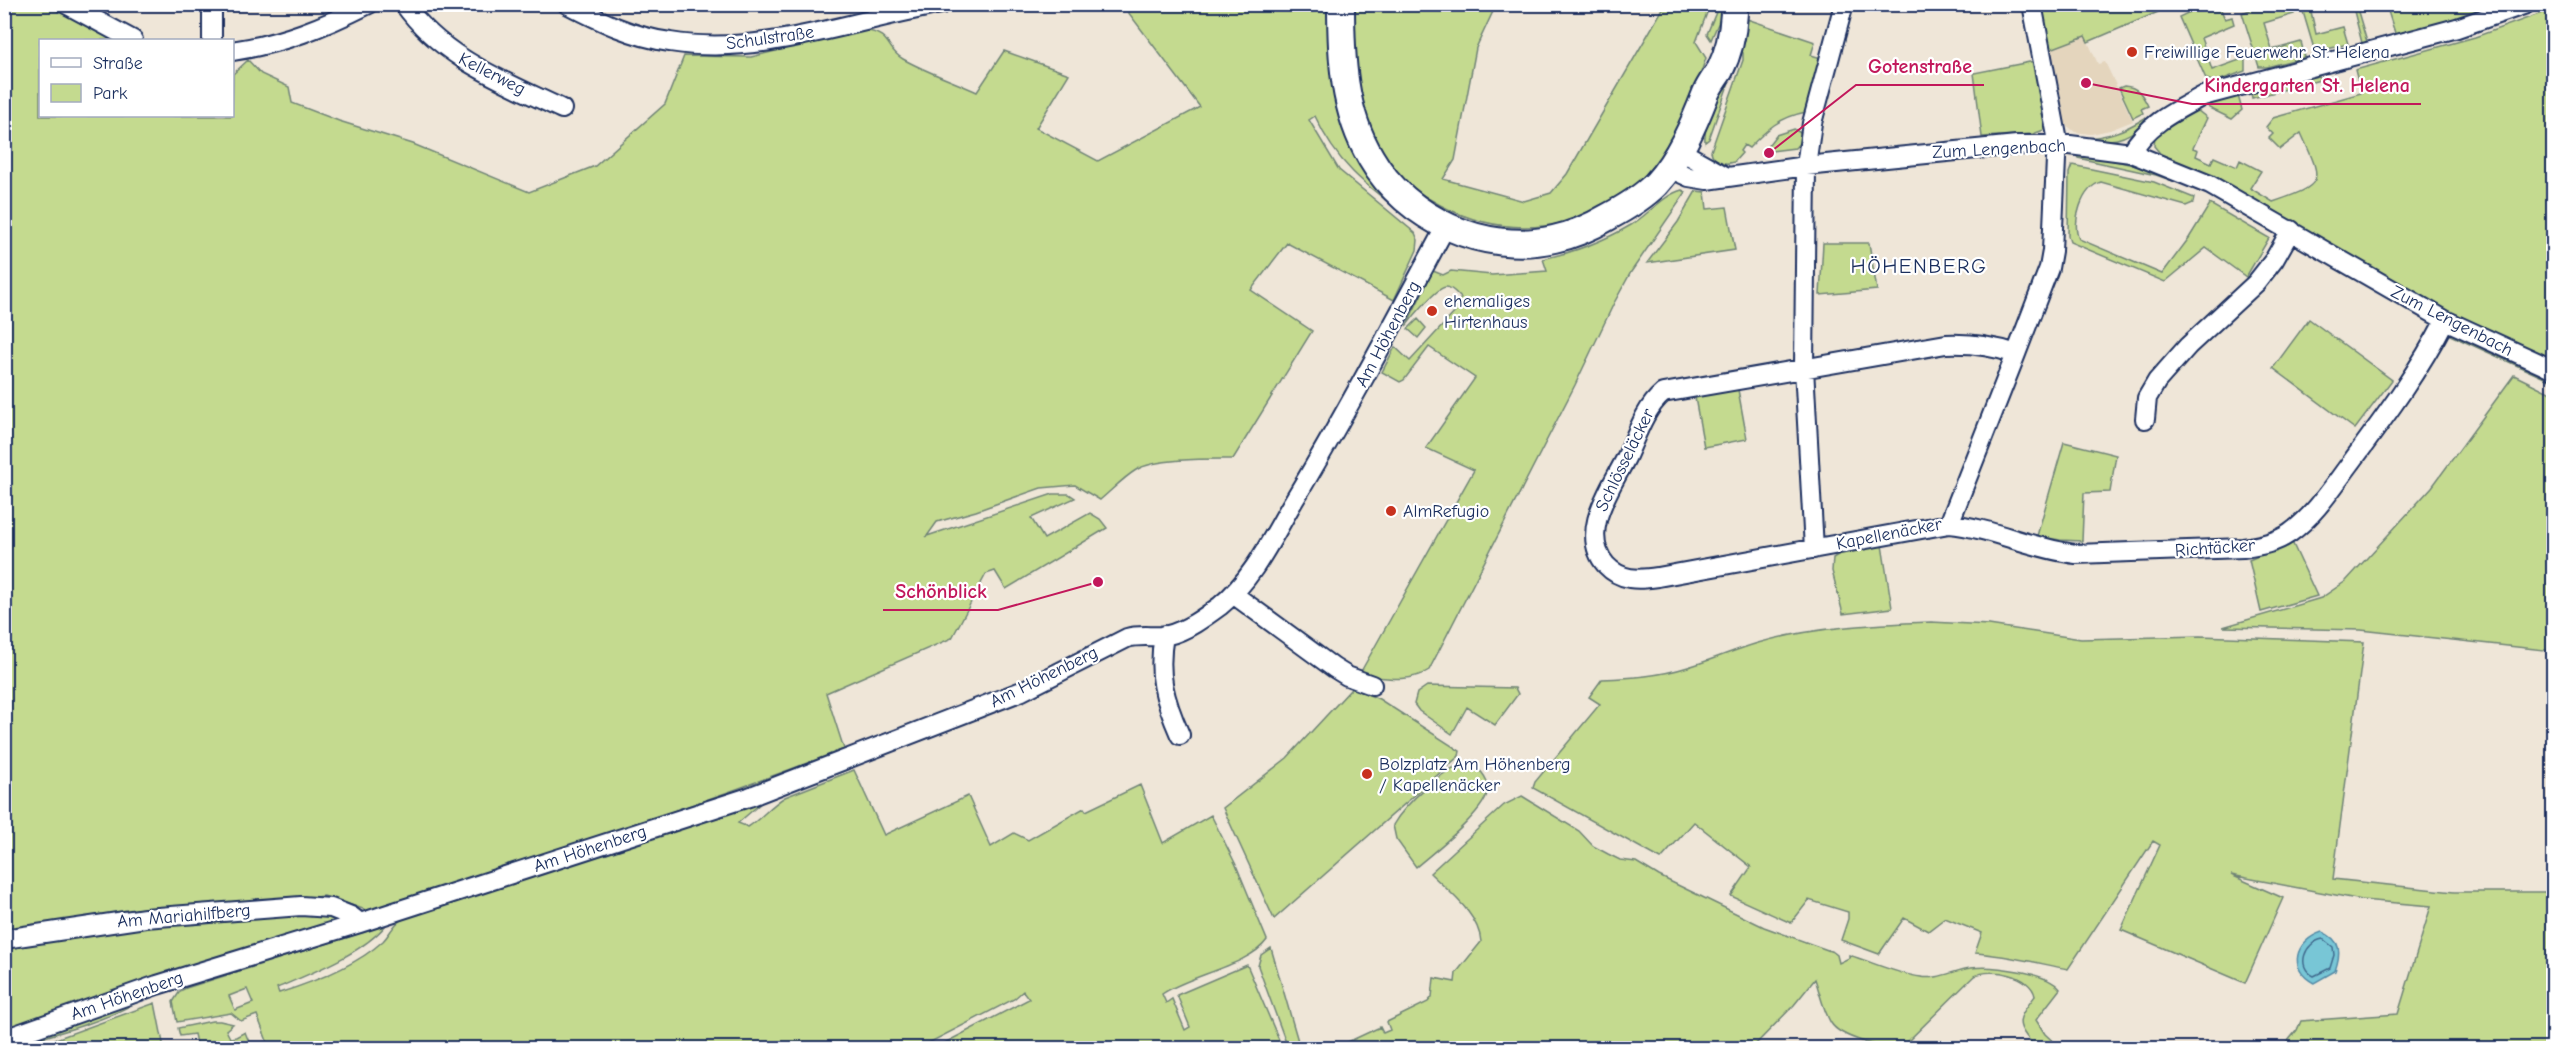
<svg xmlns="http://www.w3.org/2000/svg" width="2558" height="1053" viewBox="0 0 2558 1053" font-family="'Comic Neue',sans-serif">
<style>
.built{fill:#e4d5bd}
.green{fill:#c4da8f;stroke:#708476;stroke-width:1.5;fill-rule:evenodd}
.water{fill:#78c6d6;stroke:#538aa6;stroke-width:1.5}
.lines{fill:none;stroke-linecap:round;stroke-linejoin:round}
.shore{stroke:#406b8e;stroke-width:1.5}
.street-casing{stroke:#1b2f5e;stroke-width:22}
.secondary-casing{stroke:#1b2f5e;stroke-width:30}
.street{stroke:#fff;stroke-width:18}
.secondary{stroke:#fff;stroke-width:26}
.poi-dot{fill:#c8321e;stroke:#fff;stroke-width:2}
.labels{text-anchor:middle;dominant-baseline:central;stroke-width:4.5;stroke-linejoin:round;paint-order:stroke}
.street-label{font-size:18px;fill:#1b2f5e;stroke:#fff}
.poi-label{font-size:18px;fill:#1b2f5e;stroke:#fff;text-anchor:start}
.quarter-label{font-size:21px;letter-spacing:1.5px;fill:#1b2f5e;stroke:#fff}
.leader{fill:none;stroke:#c2185b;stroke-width:2}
.callout-dot{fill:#c2185b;stroke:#fff;stroke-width:2}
.callout-label{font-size:20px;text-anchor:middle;font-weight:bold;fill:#c2185b;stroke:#fff;stroke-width:4.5;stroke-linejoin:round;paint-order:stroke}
</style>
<rect width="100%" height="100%" fill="#efe6d8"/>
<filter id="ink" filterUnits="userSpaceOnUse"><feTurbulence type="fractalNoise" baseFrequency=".0167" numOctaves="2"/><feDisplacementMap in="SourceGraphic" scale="12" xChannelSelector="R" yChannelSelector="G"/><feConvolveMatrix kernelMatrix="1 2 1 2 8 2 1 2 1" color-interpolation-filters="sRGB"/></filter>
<g filter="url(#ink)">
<path class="built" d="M2085 35 2098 64 2105 62 2133 121 2110 130 2091 134 2075 132 2065 124 2051 49Z"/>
<path class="green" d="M4 5H47L114 40H40V116H232L233 74 248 60 261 74 289 87 292 103 339 121 413 144 529 192 595 166 665 104 684 56 751 57 863 30C893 34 885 49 903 59 926 72 953 81 977 92L1004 51 1069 74 1036 128 1098 161 1200 107 1128 12 1127 5H1330L1337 95 1416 223C1371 189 1339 169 1315 116L1309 120 1339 170 1415 233 1418 240 1417 250 1394 300 1287 243 1251 290 1312 331 1233 459C1210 459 1155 458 1136 470 1123 478 1112 490 1100 500L1075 485 1041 488 976 511 937 522 927 536 1053 494H1069L1075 498 1031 518 1044 539 1090 513 1100 519 1107 528 1006 589 995 571 986 574 952 638 826 693 844 749C689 809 531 859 373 909L366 910 324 896 247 904 330 913 335 919 328 924 248 948 5 1029Z
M1351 5H1496L1476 48 1455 160 1443 179 1524 201 1551 193 1567 174 1665 5H1710L1696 42 1706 58C1693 98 1673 148 1642 178 1586 233 1508 241 1440 205 1425 197 1411 188 1399 176 1383 158 1368 132 1360 109 1357 100 1358 87 1357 77 1355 53 1353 29 1351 5Z
M1719 5H1726L1711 40 1707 34Z
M2041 5H2155L2158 12 2088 42 2085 36 2051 49Z
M2189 5H2219L2225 19 2232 17 2234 24 2201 38 2212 70 2245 58V71L2215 82 2206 79 2179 17 2192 11Z
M2248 5H2258L2259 7 2292 5 2294 14 2264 23 2272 50 2301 42 2305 57 2267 67H2259L2242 13 2250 10Z
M2301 5H2319L2310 7 2316 34 2343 27 2348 44 2315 52Z
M2340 5H2356L2367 42 2362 43 2353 7 2341 10Z
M2386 5H2497L2460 20 2396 36Z
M2553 9V362L2444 310 2250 197 2203 173 2163 157 2154 146 2155 135 2193 107 2207 118 2193 148 2198 150 2196 156 2211 163 2214 157 2237 167 2240 160 2261 171 2250 188 2273 202C2326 184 2323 182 2301 133L2280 149 2269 138 2273 134 2266 127 2273 118 2361 93 2355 70 2475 37Z
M1744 18 1815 42 1811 55 1821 58 1806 112C1780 117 1767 129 1749 148L1744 145 1740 151 1742 153 1734 162C1724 165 1713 162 1711 151L1743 60V53L1738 50Z
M2035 61 2047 121 2044 130 2033 134 1982 137 1974 73Z
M1735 65 1709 139 1705 142C1703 121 1722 82 1735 65Z
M2318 72 2320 80 2252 98 2251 93Z
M2124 86C2138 87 2142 94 2148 106L2141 109 2143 113 2133 118 2119 88Z
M2237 92 2242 110 2232 119 2209 108 2206 101Z
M2145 118 2147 121C2123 143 2111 142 2081 138 2106 138 2124 131 2145 118Z
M1794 129 1802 134 1801 141 1795 148 1763 152 1776 135Z
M2076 155C2122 160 2151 168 2193 188L2156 175 2078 158Z
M2072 165 2154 182 2194 198 2193 203 2186 206 2101 182C2082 187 2071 223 2079 239L2162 274 2189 238 2210 204 2269 238 2246 277 2206 248 2165 282 2070 242 2068 236 2069 173Z
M1682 190 1686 192 1631 272 1614 303 1575 385 1429 670C1408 684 1382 677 1359 675L1474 470 1426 448 1475 378 1429 347 1404 380 1400 382 1382 372 1395 347 1410 361 1456 311 1453 308 1461 298C1457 294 1452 287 1446 287 1437 287 1412 318 1406 326L1433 271 1443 275 1451 271 1492 275 1547 271 1543 259C1574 252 1604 241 1631 225 1648 215 1663 195 1682 190Z
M1696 191 1705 192 1707 209 1727 207 1735 250 1647 263 1678 222Z
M1823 243H1869L1877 290 1820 295Z
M1418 319 1426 328 1418 338 1408 329Z
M2309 319 2392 380 2355 429 2273 368Z
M2455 333 2553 376V382L2450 335Z
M2514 375 2553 394V651L2361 630 2223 627 2321 598 2346 581 2432 487Z
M1737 384 1747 439 1704 447 1694 392Z
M2064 442 2116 455 2110 492 2084 493 2082 541 2060 540 2037 536Z
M2292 542 2317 596 2261 612 2249 560Z
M1882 545 1892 608 1843 614 1832 571 1833 558 1841 553Z
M1931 622 1989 625 2081 639 2200 636 2364 642 2333 879 2454 892H2553V1048H2282L2297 1030 2301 1021 2398 1014 2431 906 2362 900 2231 875 2283 898 2245 983 2121 930 2160 845 2153 841 2068 969C2037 963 2007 955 1975 953L1982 933 1945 918 1928 931 1904 918 1879 954 1841 940 1848 919V912L1809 900 1791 923 1731 896 1751 867 1694 822 1661 859 1533 788 1535 782 1600 704 1589 697 1602 679C1631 678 1660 676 1688 667 1712 660 1734 650 1758 643 1813 627 1874 624 1931 622Z
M1427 686 1515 688 1518 694 1495 725 1467 707 1452 734 1419 711 1414 704 1417 693Z
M1352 688 1379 699 1460 751 1459 756 1274 919 1223 808 1287 758Z
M1469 762C1478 767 1488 777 1488 788 1489 810 1432 853 1416 867L1396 839 1393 825C1405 804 1445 766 1469 762Z
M854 770 884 835 968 796 991 847 1014 833 1028 840 1084 808 1086 811 1140 785 1163 843 1211 815 1236 865 1267 940C1249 966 1189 975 1162 994L1166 1003 1172 999 1185 1030 1190 1027 1177 995 1247 965 1282 1047 935 1048 1029 999 1023 991 1014 999 919 1048H197L194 1034 180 1036 178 1028 212 1021H220L233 1024 226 1030 230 1038 236 1037 245 1032 251 1047 267 1041 257 1015 241 1021 231 1013 177 1022 173 1002 180 991 186 988 386 925C362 954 311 973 277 988L279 993C314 982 356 966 383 941 391 933 394 922 405 918L761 803 738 823 748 827C762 818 771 805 785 797ZM247 989 253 1003 235 1010 229 996Z
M1522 796 1579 831 1593 846 1608 854 1620 860 1636 862 1659 876 1764 927 1833 952 1837 955 1839 963 1849 958V955C1872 962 1897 974 1921 977 1939 980 1954 970 1971 968 1991 965 2047 972 2060 989L2036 1020 2045 1034 2060 1048H2036C2014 1023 2016 1021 2035 996 2031 975 1992 967 1974 976L1901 1048C1885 1049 1840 1038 1831 1023 1823 1010 1820 993 1815 979L1794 1005 1752 1048H1335L1380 1027 1383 1033 1390 1030 1387 1022 1428 1002 1432 997 1434 978 1455 982 1456 973 1481 942C1479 914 1449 892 1430 873L1504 805Z
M1271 948 1300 1048H1288L1258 966 1261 955Z
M144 997C113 1020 51 1035 13 1046L11 1041Z
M155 1003 164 1048H30L34 1047Z"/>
<path class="water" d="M2322 932C2342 940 2341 953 2335 971L2314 983C2287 969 2295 941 2322 932Z"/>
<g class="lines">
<path class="shore" d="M2323 939 2333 947 2334 955 2330 968 2314 976C2295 967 2305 942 2323 939Z"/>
<defs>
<path id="street" d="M66 4 133 40
M404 4C443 59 504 81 562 109
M567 4C600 21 633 37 670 42 761 57 853 20 942 4
M212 40V4
M232 51C282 44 325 26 369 4
M1679 150 1727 177
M2131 153C2147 124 2175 111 2203 96L2457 28 2526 4
M1669 168 1689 177 1707 180 1806 166 2017 145H2070L2131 153 2210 185 2445 320 2554 370
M2016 354C1993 346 1971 343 1946 344L1663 393C1644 409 1636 437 1626 458 1611 488 1578 533 1606 565 1621 581 1638 580 1658 577L1949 524C1992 528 2032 549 2076 554L2243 548C2259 546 2276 543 2290 533 2315 515 2332 488 2350 464 2384 418 2419 371 2445 320
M2145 419 2147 398 2157 381 2188 346 2256 283 2274 260 2291 230
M1949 524 2016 354 2049 268 2052 251 2057 136 2032 4
M1814 549 1804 368 1806 166 1812 123 1844 4
M1233 594 1334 668 1347 676 1372 685
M1164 635C1157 674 1164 699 1180 735
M4 939 145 918 301 906 331 908 351 916 360 923
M4 1039 157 985 360 923 749 797 1022 691 1127 638C1141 634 1155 638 1168 635 1186 631 1205 617 1220 606 1253 579 1272 538 1293 502 1347 412 1396 319 1446 226"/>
<path id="secondary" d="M1341 4C1341 57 1343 111 1371 158 1406 219 1485 255 1554 239 1573 235 1591 227 1608 217 1625 208 1642 198 1656 184 1679 159 1694 124 1706 93 1710 84 1715 78 1720 70 1729 52 1733 33 1734 13"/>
</defs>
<use href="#street" class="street-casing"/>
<use href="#secondary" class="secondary-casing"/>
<use href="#street" class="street"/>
<use href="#secondary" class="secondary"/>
</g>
</g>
<g class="poi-dot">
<circle cx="2132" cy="52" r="6"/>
<circle cx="1432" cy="311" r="6"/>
<circle cx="1391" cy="511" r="6"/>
<circle cx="1367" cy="774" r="6"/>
</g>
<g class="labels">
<g class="street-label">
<text transform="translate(770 38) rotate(-8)">Schulstraße</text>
<text transform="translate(492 74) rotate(27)">Kellerweg</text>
<text transform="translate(1999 149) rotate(-3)">Zum Lengenbach</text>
<text transform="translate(2452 321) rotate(27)">Zum Lengenbach</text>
<text transform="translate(1388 334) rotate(-62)">Am Höhenberg</text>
<text transform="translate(1625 460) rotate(-64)">Schlösseläcker</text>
<text transform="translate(1889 534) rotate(-11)">Kapellenäcker</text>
<text transform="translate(2215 548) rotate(-4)">Richtäcker</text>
<text transform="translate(1044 677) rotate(-26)">Am Höhenberg</text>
<text transform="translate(590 849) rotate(-18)">Am Höhenberg</text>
<text transform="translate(184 916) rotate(-5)">Am Mariahilfberg</text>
<text transform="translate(127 996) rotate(-19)">Am Höhenberg</text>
</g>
<g class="poi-label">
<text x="2144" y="52">Freiwillige Feuerwehr St. Helena</text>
<text x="1444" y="301">ehemaliges<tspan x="1444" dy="21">Hirtenhaus</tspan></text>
<text x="1403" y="511">AlmRefugio</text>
<text x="1379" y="764">Bolzplatz Am Höhenberg<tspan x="1379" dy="21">/ Kapellenäcker</tspan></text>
</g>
<g class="quarter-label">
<text x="1919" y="266">HÖHENBERG</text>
</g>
</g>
<path class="leader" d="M1769 153L1856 85H1984M2086 83L2192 104H2421M1098 582L998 610H883"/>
<g class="callout-dot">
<circle cx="1769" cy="153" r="6"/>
<circle cx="2086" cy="83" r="6"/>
<circle cx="1098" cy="582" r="6"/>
</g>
<g class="callout-label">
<text x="1920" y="73">Gotenstraße</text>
<text x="2307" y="92">Kindergarten St. Helena</text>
<text x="941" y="598">Schönblick</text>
</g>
<rect width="2558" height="1053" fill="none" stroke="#fff" stroke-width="24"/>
<rect x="12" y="12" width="2534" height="1029" fill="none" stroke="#1b2f5e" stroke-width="2" filter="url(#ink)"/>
<rect x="39" y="39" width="195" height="78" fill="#ffffff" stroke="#a4acbf" stroke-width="1.5"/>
<rect x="51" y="58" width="30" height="9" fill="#ffffff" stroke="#a4acbf" stroke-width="1.5"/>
<text x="93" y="69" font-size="18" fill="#1b2f5e">Straße</text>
<rect x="51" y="84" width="30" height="18" fill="#c4da8f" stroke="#a4acbf" stroke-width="1.5"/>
<text x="93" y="99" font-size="18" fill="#1b2f5e">Park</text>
</svg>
